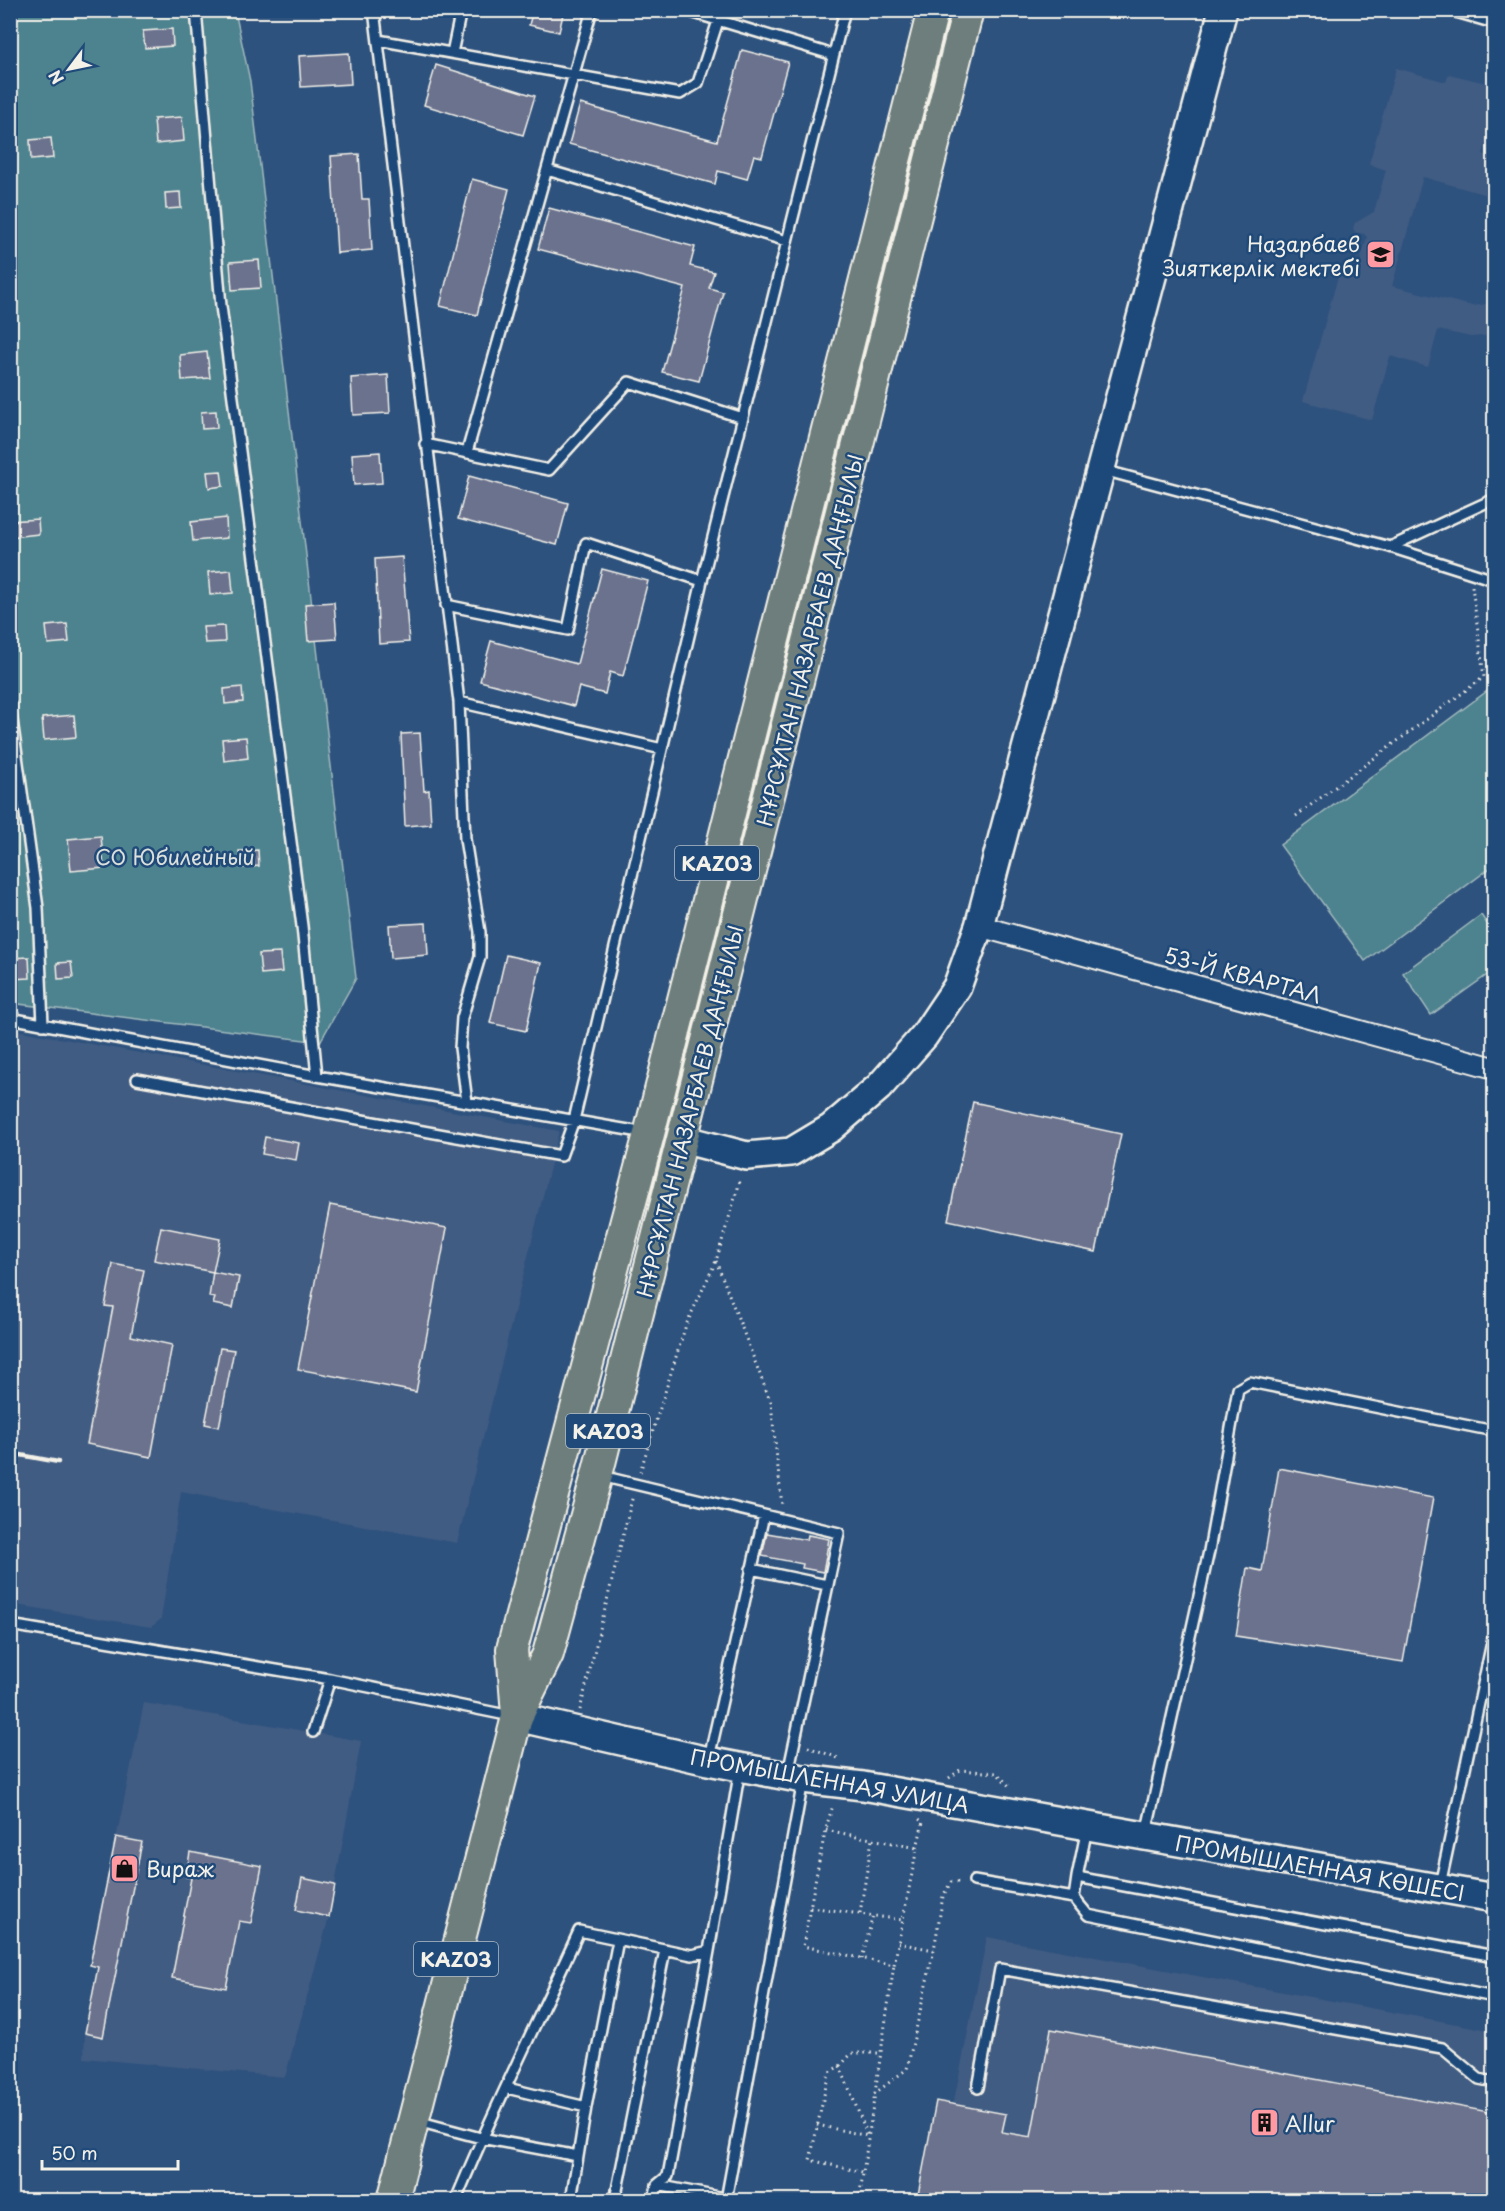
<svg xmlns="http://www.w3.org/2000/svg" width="1505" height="2211" viewBox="0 0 1505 2211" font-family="'Playpen Sans',sans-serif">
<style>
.built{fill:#405c83}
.green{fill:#4e828f;stroke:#a1babc;stroke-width:1.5}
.building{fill:#6b728e;stroke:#f4f1e8;stroke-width:1.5}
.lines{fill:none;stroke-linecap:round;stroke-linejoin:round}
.lane-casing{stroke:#f4f1e8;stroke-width:14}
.street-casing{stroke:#f4f1e8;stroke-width:24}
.secondary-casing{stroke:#f4f1e8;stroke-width:32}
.primary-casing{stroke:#f4f1e8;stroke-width:34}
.path{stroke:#f4f1e8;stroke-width:3;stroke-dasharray:1.5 4.5;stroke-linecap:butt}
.lane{stroke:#1f4a7a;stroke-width:9}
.street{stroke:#1f4a7a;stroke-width:20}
.secondary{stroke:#1f4a7a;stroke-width:27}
.primary{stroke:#6d7e7c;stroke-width:30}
.rail{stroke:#f4f1e8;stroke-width:4.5}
.labels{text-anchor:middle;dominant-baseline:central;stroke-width:5;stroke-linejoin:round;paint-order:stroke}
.shield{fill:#1f4a7a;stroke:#b4bfc7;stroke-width:1.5}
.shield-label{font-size:20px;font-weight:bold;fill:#f4f1e8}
.poi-label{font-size:21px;fill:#f4f1e8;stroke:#1f4a7a;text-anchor:start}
.street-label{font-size:21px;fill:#f4f1e8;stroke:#1f4a7a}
.park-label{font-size:21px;fill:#dbe0db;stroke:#1f4a7a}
</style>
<rect width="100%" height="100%" fill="#2e527e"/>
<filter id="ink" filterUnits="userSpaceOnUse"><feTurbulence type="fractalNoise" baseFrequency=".0167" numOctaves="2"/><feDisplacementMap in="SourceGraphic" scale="12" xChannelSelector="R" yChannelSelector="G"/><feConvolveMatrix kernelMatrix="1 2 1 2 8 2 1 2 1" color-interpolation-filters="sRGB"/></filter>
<g filter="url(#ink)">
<path class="built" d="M1396 68 1446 82 1449 74 1494 85V113L1483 154 1494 158V197L1423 177 1392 286 1472 306 1494 303V335L1471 337 1438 330 1428 367 1390 356 1372 420 1303 401 1339 273 1356 277 1367 237 1364 234 1355 232 1353 228 1355 223 1374 212 1386 170 1369 164Z
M10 1029 559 1131 457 1543 181 1492 161 1619 151 1627 11 1604Z
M144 1703 361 1741 329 1917 285 2077 84 2058 85 2033 98 1967 90 1965Z
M987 1937 1494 2031V2200H1020L1031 2137 1002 2132 1006 2115 953 2106Z"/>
<path class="green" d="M11 11H235L250 81 356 978 320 1042 11 1003Z
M1494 686V865L1365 961 1280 845Z
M1481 915 1494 934V970L1431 1015 1403 973Z"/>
<path class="building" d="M533 10H564L559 32 529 25Z
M172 29 173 46 145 48 143 31Z
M742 50 788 62 762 157 754 155 747 179 718 171 715 184 569 144 580 104 717 141Z
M349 53 351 84 301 87 299 56Z
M436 65 535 96 523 135 424 105Z
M182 117 184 141 156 144 154 119Z
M51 138 53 158 31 160 30 140Z
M359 154 362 199H369L372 250 337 253 331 156Z
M472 179 509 189 477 315 440 306Z
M180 192 181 208 166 209 165 193Z
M549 208 695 247 690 266 714 272 709 288 723 292 699 381 662 372 685 288 538 249Z
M259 260 261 288 232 290 230 262Z
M207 352 210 378 182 380 180 355Z
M388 375 390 413 353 415 351 378Z
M216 411 217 428 202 429 201 412Z
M380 452 382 483 354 485 352 454Z
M221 471 223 486 209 488 207 472Z
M469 476 568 503 557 545 458 519Z
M226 518 227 538 193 541 191 522Z
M38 519 39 534 10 537V521Z
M402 557 409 642 379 644 375 559Z
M602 569 648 581 623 676 610 672 605 694 579 687 574 706 480 681 491 641 577 664Z
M231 570 233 593 210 595 208 572Z
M334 602 337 639 308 641 305 604Z
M67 624 69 642 48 644 46 626Z
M224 626 225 642 205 643 203 627Z
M242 687 243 702 225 704 224 689Z
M74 715 76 737 44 740 42 718Z
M420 733 424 791 429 790 431 824 405 826 401 734Z
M246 737 248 758 224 761 222 739Z
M101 836 104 868 71 871 68 839Z
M258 850 259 866 241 868 239 851Z
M426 923 428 955 391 958 389 925Z
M280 953 282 972 261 974 259 954Z
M506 955 541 963 526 1031 490 1023Z
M29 957 30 978 10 979V958Z
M71 962 73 978 58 979 57 963Z
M973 1102 1121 1134 1096 1252 948 1220Z
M265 1137 299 1143 296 1160 262 1154Z
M330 1205 447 1228 416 1392 298 1369Z
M161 1227 220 1239 213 1272 154 1260Z
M113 1264 144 1270 131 1336 172 1345 151 1457 87 1444 113 1307 105 1306Z
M213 1272 239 1277 233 1308 213 1304 215 1298 209 1297Z
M220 1348 234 1350 219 1427 205 1424Z
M1279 1468 1433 1498 1403 1662 1236 1636 1247 1568 1262 1571Z
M767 1533 807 1540 808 1535 829 1539 823 1572 802 1568 803 1564 762 1556Z
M116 1837 142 1842 103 2037 85 2033 98 1967 90 1965Z
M190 1852 262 1866 251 1923 239 1921 226 1988 172 1978 191 1878 186 1877Z
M302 1878 335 1885 329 1917 296 1910Z
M1051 2029 1494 2113V2200H917L936 2101 1006 2114 1002 2132 1031 2137Z"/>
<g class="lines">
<defs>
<path id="lane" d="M196 10 221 306 302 926 317 1076
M374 10 459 702 465 839 480 932V957L462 1018 460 1048 467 1102
M684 10 834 55
M1449 10 1494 23
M378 40 680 94 698 83 718 21
M452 53 461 10
M547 170 787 241
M425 444 549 470 629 382 743 418
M467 452 592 10
M1103 470 1390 547 1494 499
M1390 547 1494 580
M446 605 568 630 586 543 702 581
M459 702 662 749
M10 705 38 908 43 1025
M10 1018 317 1076 646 1133
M137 1079 561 1156 574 1120 702 581 845 10
M601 1476 839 1533 788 1773
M751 1569 827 1585
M10 1625 330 1679 511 1716
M313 1732 330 1679
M709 1758 764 1515
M1087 1828 1077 1877 1494 1956
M1146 1834 1209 1551 1238 1389 1250 1382 1494 1431
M1077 1877 1074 1898 1088 1915 1494 1997
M974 1881 1074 1898
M1440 1885 1494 1633
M507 2088 586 2107
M978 2088 1000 1969 1442 2048 1479 2079 1494 2082
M417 2121 481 2138 578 2156
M657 2185 668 2176 709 1951
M456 2200C493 2109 538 2021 579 1931L692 1955 709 1951 740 1769
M571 2200 586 2107 618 1940
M615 2200 665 1950
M654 2200 657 2185 735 2200
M726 2200 803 1781"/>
<path id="street" d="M979 926 1494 1068"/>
<path id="secondary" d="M682 1139 747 1156 791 1152 831 1128 879 1087 924 1036 957 987 979 926 1223 10
M517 1717 708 1761 803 1779 863 1786 1494 1898"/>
<path id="primary" d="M517 1715 512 1649 649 1134 933 10
M393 2200 517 1717 548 1654 597 1475 968 10"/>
</defs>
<use href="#lane" class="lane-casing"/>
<use href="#street" class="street-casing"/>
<use href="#secondary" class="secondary-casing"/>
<use href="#primary" class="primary-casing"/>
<path class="path" d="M1296 816 1484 677 1472 586
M716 1261 771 1403 782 1506
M640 1472 686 1325 716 1261 741 1178
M580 1710 633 1495
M808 1747 841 1759
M949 1778 960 1770 997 1773 1011 1788
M826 1830 917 1848 894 1965 803 1946C807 1926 826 1814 834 1805
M917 1848 923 1822 919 1819
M810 1907 903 1920
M860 1913 872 1839
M898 1943 934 1950
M862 1959 873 1915
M840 2066 868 2136
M874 2094 907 2069 934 1950 943 1896 951 1882H961
M817 2125 868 2136
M862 2172 810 2160 829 2072 840 2066 852 2053H880
M859 2200 894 1965"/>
<use href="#lane" class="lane"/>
<use href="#street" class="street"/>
<use href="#secondary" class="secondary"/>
<use href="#primary" class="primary"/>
<path class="rail" d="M10 1453 58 1462"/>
</g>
</g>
<defs>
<symbol id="school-square" viewBox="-11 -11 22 22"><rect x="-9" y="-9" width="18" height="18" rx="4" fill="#ff9aa2" stroke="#1f4a7a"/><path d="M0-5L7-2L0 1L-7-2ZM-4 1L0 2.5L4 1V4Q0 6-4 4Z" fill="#111"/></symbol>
<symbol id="shop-square" viewBox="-11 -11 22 22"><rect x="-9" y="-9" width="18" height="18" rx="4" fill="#ff9aa2" stroke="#1f4a7a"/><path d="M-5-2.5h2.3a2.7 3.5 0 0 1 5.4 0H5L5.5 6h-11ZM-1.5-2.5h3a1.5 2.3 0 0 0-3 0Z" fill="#111"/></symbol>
<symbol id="building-square" viewBox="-11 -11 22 22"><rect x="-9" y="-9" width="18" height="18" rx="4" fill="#ff9aa2" stroke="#1f4a7a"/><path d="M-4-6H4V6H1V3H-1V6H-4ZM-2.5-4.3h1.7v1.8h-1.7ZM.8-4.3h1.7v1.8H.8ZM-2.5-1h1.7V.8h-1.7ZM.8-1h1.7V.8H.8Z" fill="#111"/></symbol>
</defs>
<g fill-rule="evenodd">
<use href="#school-square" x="1364" y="238" width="33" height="33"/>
<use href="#shop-square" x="108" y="1852" width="33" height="33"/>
<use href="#building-square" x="1248" y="2106" width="33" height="33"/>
</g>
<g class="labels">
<g class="shield">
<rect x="675" y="846" width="84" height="34" rx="4.5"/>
<rect x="566" y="1414" width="84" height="34" rx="4.5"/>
<rect x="414" y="1942" width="84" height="34" rx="4.5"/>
</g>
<g class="shield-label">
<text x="717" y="863">KАZ03</text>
<text x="608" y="1431">KАZ03</text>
<text x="456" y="1959">KАZ03</text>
</g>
<g class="poi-label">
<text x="1360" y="243" text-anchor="end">Назарбаев<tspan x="1360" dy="24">Зияткерлік мектебі</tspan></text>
<text x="146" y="1868">Вираж</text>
<text x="1285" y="2123">Allur</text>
</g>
<g class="street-label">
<text transform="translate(809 640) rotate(-76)">НҰРСҰЛТАН НАЗАРБАЕВ ДАҢҒЫЛЫ</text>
<text transform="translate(1243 974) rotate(15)">53-Й КВАРТАЛ</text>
<text transform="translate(689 1111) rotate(-76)">НҰРСҰЛТАН НАЗАРБАЕВ ДАҢҒЫЛЫ</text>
<text transform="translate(830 1780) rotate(10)">ПРОМЫШЛЕННАЯ УЛИЦА</text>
<text transform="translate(1320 1867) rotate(10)">ПРОМЫШЛЕННАЯ КӨШЕСІ</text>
</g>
<g class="park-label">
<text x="175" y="856">СО Юбилейный</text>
</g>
</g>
<rect width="1505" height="2211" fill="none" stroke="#1f4a7a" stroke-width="36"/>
<rect x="18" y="18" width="1469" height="2175" fill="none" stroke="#f4f1e8" stroke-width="2" filter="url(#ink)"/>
<g transform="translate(69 69) rotate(238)" stroke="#1f4a7a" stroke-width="4.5" paint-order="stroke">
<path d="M0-4.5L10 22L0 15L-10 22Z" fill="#f4f1e8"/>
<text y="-9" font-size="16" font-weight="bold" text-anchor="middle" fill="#f4f1e8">N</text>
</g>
<path d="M42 2160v9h136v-9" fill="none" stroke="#f4f1e8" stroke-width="3"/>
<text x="51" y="2160" font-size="18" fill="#f4f1e8" stroke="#1f4a7a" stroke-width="4.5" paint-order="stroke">50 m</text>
</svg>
